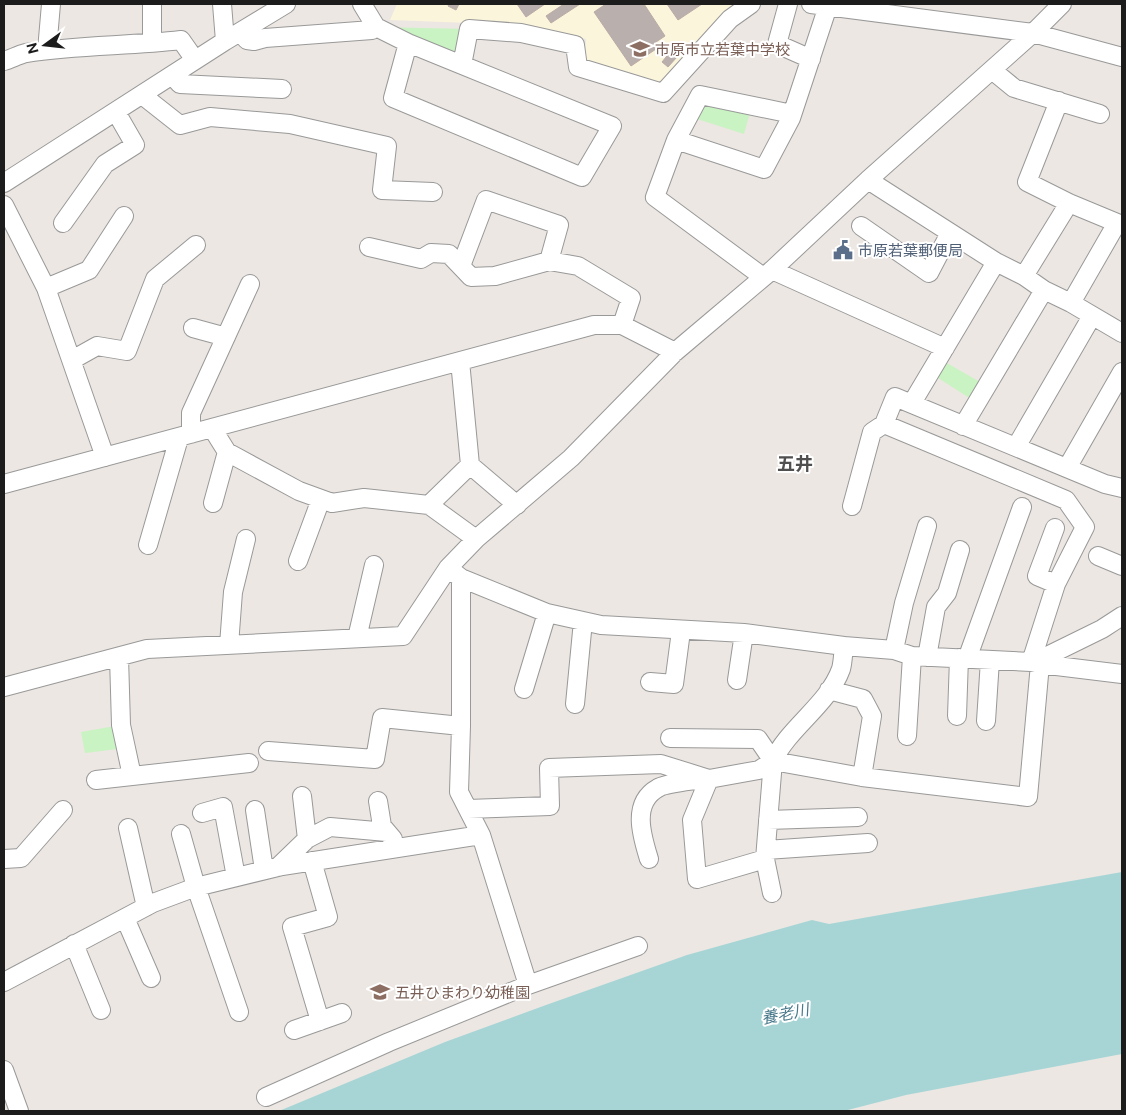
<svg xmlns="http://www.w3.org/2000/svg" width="1126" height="1115" viewBox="0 0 1126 1115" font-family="'Public Sans','Noto Sans JP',sans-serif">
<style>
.education{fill:#fbf5dc}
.park{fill:#c9f3c2}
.water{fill:#a7d5d6}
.building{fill:#b9afac;stroke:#bcaba6}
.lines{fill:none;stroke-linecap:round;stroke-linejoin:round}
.minor-casing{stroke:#999;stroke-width:20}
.minor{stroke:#fff;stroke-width:18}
.labels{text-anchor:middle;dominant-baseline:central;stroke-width:4;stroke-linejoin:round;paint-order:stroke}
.education-label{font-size:15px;fill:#785e54;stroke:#fff;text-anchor:start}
.service-label{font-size:15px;fill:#4e5e75;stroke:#fff;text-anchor:start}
.water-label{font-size:16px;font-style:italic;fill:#48798b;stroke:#fff}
.quarter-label{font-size:18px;font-weight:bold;fill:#4f4f4f;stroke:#fff}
</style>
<rect width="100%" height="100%" fill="#ece7e2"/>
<path class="education" d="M397 4H739L664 84 585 59 586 39 525 25 390 20Z"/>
<path class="park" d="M376 27 469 29 462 65Z
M700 104 751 109 744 134 694 118Z
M945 362 980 382 971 399 935 376Z
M121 725 126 748 85 753 81 732Z"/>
<path class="water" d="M1122 872V1054L906 1095 844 1111H279L445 1042 546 1005 687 955 812 920 829 924Z"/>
<path class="building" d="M449 4H459L456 10 448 6Z
M517 4H545L526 17Z
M564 4H580L551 23 546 16Z
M606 4H644L665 36 653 44 656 49 631 66 594 12Z
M667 4H702L678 20Z
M671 51 677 57 668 67 662 62Z"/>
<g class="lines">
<defs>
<path id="minor" d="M222 4 225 41
M362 4 376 27 408 43 462 65 469 29 521 33 575 45 578 67 663 93 730 19 751 4
M788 4 777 44 811 59
M811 4 1033 33 1122 57
M240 32 247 40 254 41 265 38 372 30 376 27
M152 43V4
M408 43 393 98 582 177 612 126 462 65
M47 50 51 4
M4 61C11 59 18 55 26 53 77 45 130 46 181 40L195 60
M992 70 1014 88 1100 114
M172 75 180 84 282 89
M142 95 180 125 210 117 290 124 387 146 382 190 433 192
M1059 101 1027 182 1069 203 1122 225
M676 140 700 95 792 114
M868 180 996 262 1024 276 1044 290 1071 303 1122 333
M4 183 225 41 286 4
M4 205 46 288 105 457
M63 223 105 164 135 145 116 112
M861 226 929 273 950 233
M369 247 421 259 431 253 449 254 471 277 495 276 549 261 578 266 631 298 622 325
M461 266 486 200 559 225 549 261
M772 270 945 348
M1024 276 1069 203
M763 277 655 197 676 140 764 169 791 118 828 6
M46 288 89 270 124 216
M1071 303 1117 223
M193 328 226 337
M72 360 97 346 127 351 155 279 196 245
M460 361 470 465 517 505
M912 403 996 262
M884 424 1066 500 1085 527 1056 584
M963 426 1044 290
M212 428 227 452 299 491 332 503 364 498 429 505 476 539
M191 434V413L250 284
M1016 447 1092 316
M1067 468 1122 372
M4 484 594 325H622L675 352
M213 503 227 452
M429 505 470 465
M852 506 872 432 884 424 895 397 1105 484 1122 488
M148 545 179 438
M1098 556 1122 566
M298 561 321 499
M448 568 461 578 547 613 601 625 744 633 844 646 894 650 912 656 1031 662 1040 664 1122 674
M461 578V726L459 792 481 835 528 985
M357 638 374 565
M229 645 233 592 246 539
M894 650 904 603 927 526
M119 657 121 725 132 776
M927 657 936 607 947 593 960 550
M967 659 1022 507
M1031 662 1056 584 1037 576 1055 528
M737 680 744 633
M650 682 674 684 681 631
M4 687 147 649 403 636 448 568 476 539 571 458 675 352 772 270 868 180 1033 33 1062 4
M524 689 547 613
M829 690 863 699 872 716 862 777
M575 704 583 621
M957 716 959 658
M986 721 990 660
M907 736 912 656
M670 738 758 739 773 761
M268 751 375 759 382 718 461 726
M709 779 692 820 697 879 765 859
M96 780 249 763
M378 801 382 826 393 839
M468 809 550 806 549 768 661 764 709 779 759 770 773 761 862 777 1028 797 1040 664 1043 658 1102 629 1122 616
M255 810 264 870
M202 813 223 807 236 877
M768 820 858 817
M128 828 146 907
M181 834 196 887 239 1012
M307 839 330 827 387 832
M766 850 868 843
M4 859 21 858 63 810
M649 859C642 836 631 803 658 788 666 783 692 781 703 779
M312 861 328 917 292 927 320 1021
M278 867 307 839 302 796
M772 893 765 859 773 761C789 727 828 705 841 669 843 662 843 653 844 646
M125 918 151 978
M74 944 101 1010
M4 982 153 903 196 887 282 866 481 835
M294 1030 342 1013
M4 1070 19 1111
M266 1097 389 1042 528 985 638 946"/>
</defs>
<use href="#minor" class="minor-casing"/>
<use href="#minor" class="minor"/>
</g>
<defs>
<symbol id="school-bare" viewBox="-9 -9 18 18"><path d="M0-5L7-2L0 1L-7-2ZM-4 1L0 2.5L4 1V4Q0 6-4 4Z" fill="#8d6e63" stroke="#fff" stroke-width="2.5" paint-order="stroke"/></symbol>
<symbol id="civic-bare" viewBox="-9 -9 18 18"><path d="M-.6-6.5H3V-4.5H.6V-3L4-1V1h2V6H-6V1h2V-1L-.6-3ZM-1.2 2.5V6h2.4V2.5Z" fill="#5c6f8a" stroke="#fff" stroke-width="2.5" paint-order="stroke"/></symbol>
</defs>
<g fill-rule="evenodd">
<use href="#school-bare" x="626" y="35" width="28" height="28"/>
<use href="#civic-bare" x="829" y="236" width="28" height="28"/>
<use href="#school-bare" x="366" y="978" width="28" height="28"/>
</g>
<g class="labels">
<g class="education-label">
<text x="655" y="49">市原市立若葉中学校</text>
<text x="395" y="992">五井ひまわり幼稚園</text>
</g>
<g class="service-label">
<text x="858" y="250">市原若葉郵便局</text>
</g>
<g class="water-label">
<text transform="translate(785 1014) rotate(-11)">養老川</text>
</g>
<g class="quarter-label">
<text x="795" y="463">五井</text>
</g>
</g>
<rect width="1126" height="1115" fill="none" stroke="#1c1c1c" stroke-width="10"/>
<g transform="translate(45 45) rotate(255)" stroke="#ffffff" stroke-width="4" paint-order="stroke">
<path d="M0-4L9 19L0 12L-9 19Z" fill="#1c1c1c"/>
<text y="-8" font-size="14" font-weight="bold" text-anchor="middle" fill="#1c1c1c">N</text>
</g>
</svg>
